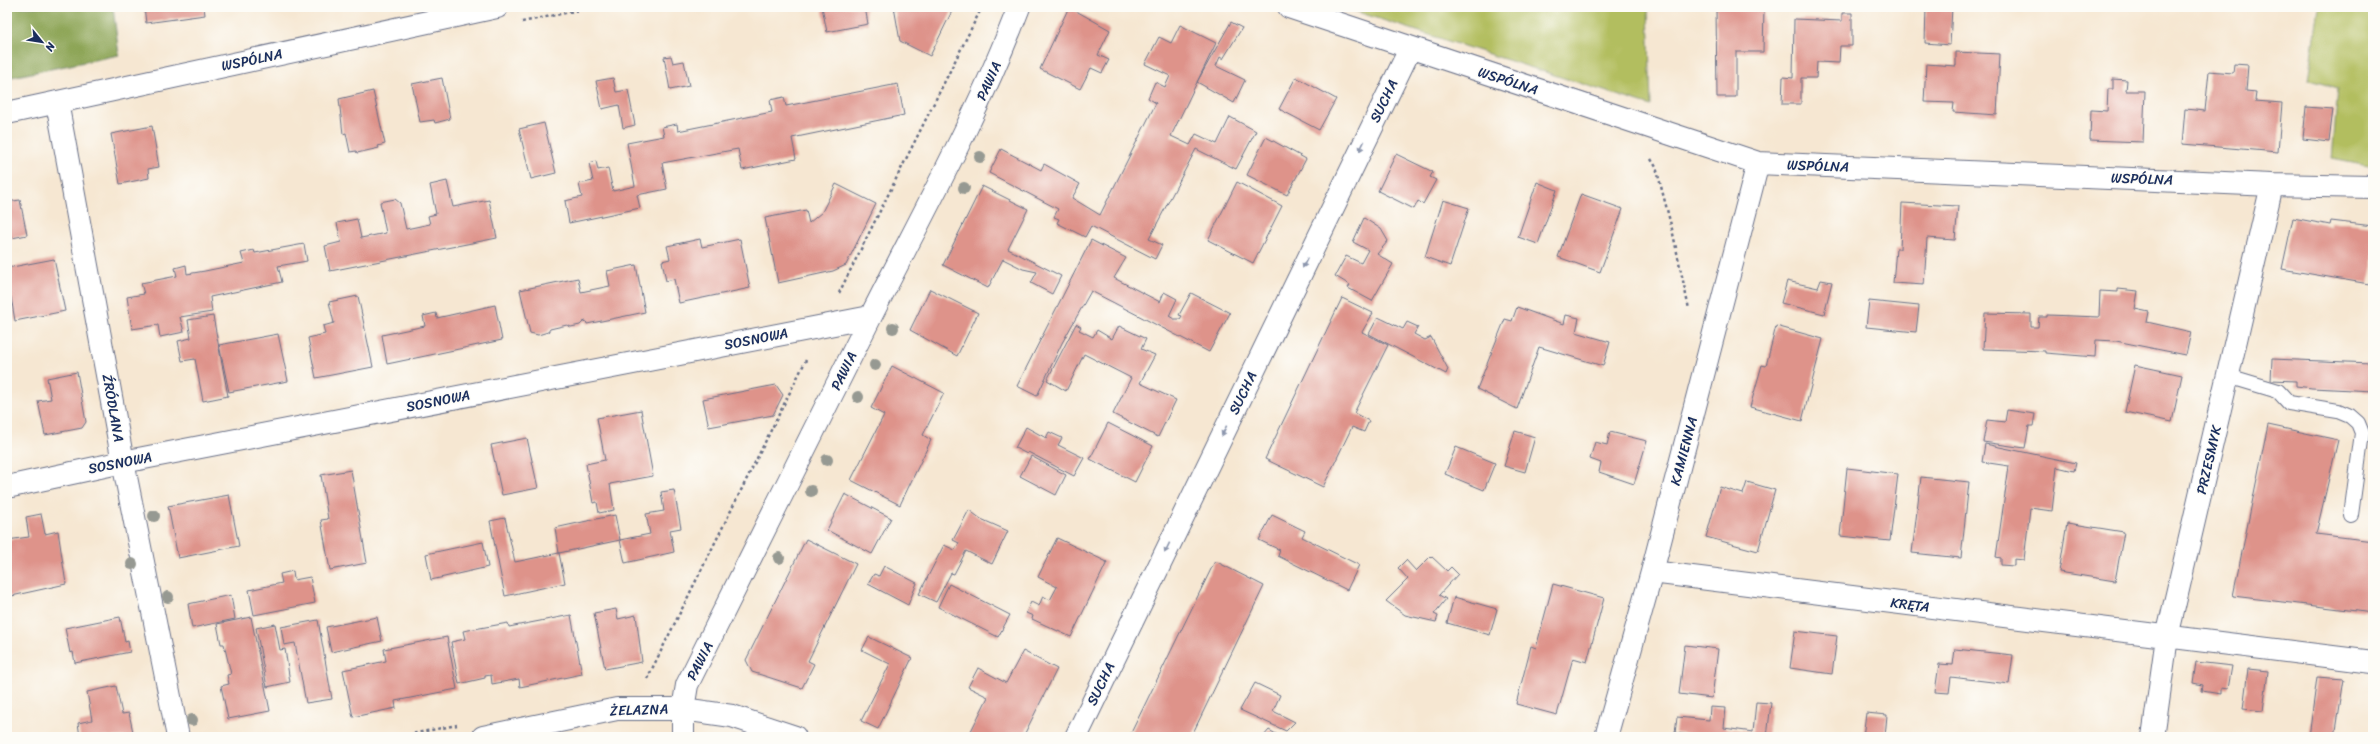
<svg xmlns="http://www.w3.org/2000/svg" width="2380" height="744" viewBox="0 0 2380 744" font-family="Sriracha,sans-serif">
<style>
.green{fill:#b2be5f;stroke:#66765e}
.forest{fill:#8da556;stroke:#546a5a}
.building{fill:#de938a}
.lines{fill:none;stroke-linecap:round;stroke-linejoin:round}
.lane-casing{stroke:#686f87;stroke-width:16}
.street-casing{stroke:#686f87;stroke-width:24}
.path{stroke:#686f87;stroke-width:2.5;stroke-dasharray:3 3;stroke-linecap:butt}
.lane{stroke:#fff;stroke-width:14}
.street{stroke:#fff;stroke-width:22}
.tree{fill:#969992}
.oneway{fill:#8d97ae}
.labels{text-anchor:middle;dominant-baseline:central;stroke-width:3;stroke-linejoin:round;paint-order:stroke}
.street-label{font-size:14px;fill:#1b2f5e;stroke:#fdfcf7}
</style>
<rect width="100%" height="100%" fill="#fdfcf7"/>
<filter id="ink" filterUnits="userSpaceOnUse"><feTurbulence type="fractalNoise" baseFrequency=".025" numOctaves="2"/><feDisplacementMap in="SourceGraphic" scale="8" xChannelSelector="R" yChannelSelector="G"/><feConvolveMatrix kernelMatrix="1 2 1 2 8 2 1 2 1" color-interpolation-filters="sRGB"/></filter>
<filter id="wash" filterUnits="userSpaceOnUse"><feTurbulence type="fractalNoise" baseFrequency=".012" numOctaves="4" result="noise"/><feDisplacementMap in="SourceGraphic" scale="16" xChannelSelector="R" yChannelSelector="G"/><feGaussianBlur stdDeviation="0.9" result="paint"/><feColorMatrix in="noise" values="0 0 0 0 0 0 0 0 0 0 0 0 0 0 0 0 0 1.4 0 .05"/><feComposite in="paint" operator="in"/></filter>
<g filter="url(#wash)">
<rect width="100%" height="100%" fill="#f6e7d2"/>
<path class="green" d="M1342 7H1648L1651 106Z
M2319 7H2373V167L2332 159 2338 88 2309 80Z"/>
<path class="forest" d="M7 7H113L119 55 7 78Z"/>
<g id="blocks">
<path class="building" d="M144 7H204L205 15 146 23Z
M822 7H865L868 24 827 32Z
M894 7H954L930 56 900 41Z
M1069 7 1110 30 1098 55 1109 60 1102 73 1091 68 1080 89 1040 69Z
M1716 7H1764L1763 52H1736V97H1717Z
M1926 7H1952L1950 45 1925 43Z
M1842 13H1852V46H1840L1839 63 1817 62 1816 78H1801V104H1782L1783 77 1793 78 1794 19 1842 21Z
M1231 22 1242 28 1223 59 1220 57 1216 66 1245 80 1234 103 1197 82Z
M1180 25 1216 43 1171 136 1190 145 1196 134 1217 144 1230 117 1256 131 1236 169 1196 149 1149 239 1162 245 1155 259 1091 226 1085 237 1057 223 1059 219 1054 217 1058 209 989 173 1001 149 1041 170 1044 164 1080 184 1072 198 1100 215 1156 103 1148 98 1155 82 1165 87 1170 76 1145 64 1159 37 1171 43Z
M1956 52 2000 54 1997 115 1953 112 1954 103 1924 102 1926 64 1956 66Z
M671 56 673 63 684 61 689 86 670 90 664 57Z
M2234 64 2248 65 2246 91 2256 92 2255 101 2282 103 2278 152 2182 144 2185 109 2205 111 2209 71 2233 73Z
M1296 77 1336 99 1319 130 1279 109Z
M442 78 450 119 435 123 434 120 420 122 412 84Z
M613 78 616 92 628 90 635 125 623 128 619 105 602 109 596 81Z
M2113 79 2127 80 2126 91H2145L2143 142 2090 140 2091 110 2107 111 2108 89H2113Z
M898 84 904 115 792 138 796 159 742 170 738 149 662 163 667 189 637 195 640 208 569 223 565 201 582 197 579 184 593 181 589 163 596 161 598 170 608 168 613 191 635 186 627 143 664 136 662 127 677 124 678 131 772 112 770 100 784 97 786 106Z
M373 91 385 144 378 146 379 148 357 153 356 151 350 152 346 133 343 134 339 99Z
M2306 107 2333 109 2329 142 2303 139Z
M544 123 556 173 531 179 519 129Z
M152 126 159 167 148 169 149 178 120 184 111 134Z
M1266 137 1306 159 1287 195 1247 175Z
M1396 154 1433 172 1430 177 1436 180 1423 204 1418 201 1414 209 1378 191Z
M447 181 453 207 489 200 497 238 330 271 325 246 341 242 337 223 357 219 361 238 386 233 380 202 395 199 400 203 406 229 430 224 428 216 436 214 430 185Z
M1237 182 1282 206 1253 263 1208 240Z
M1537 182 1557 190 1538 244 1518 237Z
M836 184 876 204 846 265 833 271 778 283 765 218 806 210 809 223 822 212Z
M982 186 1028 209 1008 249 1061 276 1052 294 1031 283 1037 272 1023 269 1003 259 988 288 943 265Z
M1581 194 1623 209 1600 272 1558 257Z
M20 200 27 235 7 239V202Z
M1443 200 1469 208 1450 266 1425 257Z
M1902 203 1958 206 1955 240 1927 238 1924 285 1893 283 1896 249H1900Z
M1364 218 1381 229 1388 241 1377 254 1393 264 1372 301 1348 288 1350 285 1335 276 1346 256 1361 263 1368 250 1353 242Z
M2293 218 2330 225 2331 221 2373 226V266L2369 284 2282 269Z
M700 239 702 247 740 239 750 288 679 303 674 279 666 281 662 261 670 259 667 246Z
M1091 240 1126 258 1114 278 1160 302 1164 292 1177 299 1169 316 1174 319H1180L1182 316 1179 315 1191 293 1230 313 1209 352 1091 291 1062 343 1037 396 1017 386Z
M304 244 307 261 278 266 282 282 210 297 212 312 180 317 184 332 160 337 158 325 132 329 127 297 144 294 141 283 177 276 175 268 186 265 187 274 205 271 244 263 241 253 254 250 255 253Z
M54 259 65 311 15 321 11 297H7V268Z
M636 265 645 312 587 324 586 321 583 322 580 325 571 327 567 325 550 329 548 332 538 335 530 333 520 290 578 278 581 292 610 286 607 271Z
M1821 280 1832 282 1824 314 1781 303 1787 281 1818 288Z
M930 289 978 313 957 356 910 330Z
M2118 289 2138 291 2135 309 2149 312 2147 322 2191 332 2186 355 2116 341 2096 340 2095 357 2045 353V351L1983 349 1985 313 2031 314V327H2038L2039 317H2047V315L2099 317 2100 291 2118 292Z
M358 296 373 367 316 378 308 338 325 334 323 326 334 323 329 302Z
M1342 298 1373 313 1362 332 1388 345 1354 413 1369 421 1364 432 1352 427 1323 487 1265 459Z
M1869 301 1919 306 1916 332 1866 327Z
M495 305 502 340 387 364 382 335 425 326 423 316 436 313 437 318Z
M1517 307 1564 324 1566 315 1579 318 1576 332 1610 342 1603 366 1539 347 1517 409 1477 389 1505 319 1512 321Z
M213 316 228 396 203 401 195 359 182 361 178 341 191 338 188 320Z
M1378 317 1403 329 1407 322 1418 327 1414 334 1425 340 1431 337 1448 369 1446 374 1369 334Z
M1076 324 1081 327 1079 330 1093 337 1097 330 1112 339 1119 326 1146 339 1141 349 1155 355 1140 383 1176 400 1158 437 1113 414 1131 378 1084 354 1066 391 1047 380Z
M1776 326 1823 339 1802 421 1750 407 1762 365 1766 366Z
M278 334 288 381 229 392 219 345Z
M2272 359 2372 363 2373 391 2312 388 2296 386V381L2271 380Z
M2135 365 2182 375 2172 422 2125 412Z
M892 366 944 393 923 435 931 440 900 505 851 480 884 415 871 408Z
M77 372 86 422 82 428 45 435 38 401 51 399 47 378Z
M776 385 783 395 773 415 709 427 703 399Z
M641 410 653 476 610 484 614 510 599 513 597 502 593 503 586 464 605 460 597 418Z
M2007 410 2035 414 2033 426H2029L2025 448 1983 442 1987 420 2005 422Z
M1108 423 1153 446 1135 482 1090 459Z
M2268 425 2338 440 2316 534 2373 541V613L2233 596Z
M1026 427 1046 438 1049 432 1062 438 1058 445 1084 458 1074 476 1028 452 1027 454 1015 448Z
M1515 431 1535 437 1525 472 1504 466Z
M1610 432 1647 441 1634 484 1599 472 1601 463 1590 459 1595 442 1607 445Z
M527 438 538 488 502 495 491 445Z
M1985 444 2076 463 2074 471 2057 467 2052 511 2030 508 2024 560 2014 559V566L2001 565V558L1996 557 2009 466 1982 462Z
M1456 447 1495 463 1484 490 1445 474Z
M1031 456 1066 475 1056 495 1020 476Z
M1847 468 1898 474 1890 541 1840 536Z
M351 470 367 563 330 570 321 520 328 519 321 475Z
M1921 477 1969 482 1961 558 1912 553Z
M1747 482 1775 490 1758 551 1706 537 1720 487 1743 494Z
M674 490 681 528 670 530 674 552 625 563 620 540 650 534 646 514 664 511 661 492Z
M845 494 891 518 872 554 827 530Z
M229 495 239 546 178 558 168 506Z
M969 510 981 519 1008 531 992 564 966 551 954 574 951 573 936 602 919 594 944 545 955 550 959 543 953 540Z
M41 514 45 534 58 531 66 584 7 597V540L29 537 26 517Z
M615 515 620 540 559 553 555 528Z
M1272 515 1305 531 1302 537 1359 565 1347 590 1278 556 1280 550 1259 540Z
M505 518 515 562 559 553 565 583 505 596 490 521Z
M2067 523 2124 532 2115 581 2059 572Z
M1057 538 1107 562 1071 637 1032 619 1033 616 1026 613 1031 602 1039 606 1043 596 1050 600 1057 587 1038 577Z
M806 539 856 564 808 661 814 664 802 688 752 672 746 660Z
M483 542 488 567 431 580 426 554Z
M1431 556 1447 571 1451 567 1458 574 1439 595 1446 599 1434 614 1438 616 1436 622 1405 615 1386 601 1408 579 1398 568 1406 560 1416 571Z
M1215 561 1264 586 1191 737H1129Z
M884 566 917 583 908 605 868 584 874 574 879 576Z
M293 571 294 580 310 577 315 603 254 615 249 590 282 583 280 574Z
M949 584 1010 615 998 637 938 607Z
M1553 584 1604 598 1587 662 1573 658 1557 715 1516 704 1531 646 1536 648Z
M231 595 235 619 192 628 188 604Z
M1454 597 1497 609 1490 635 1447 623Z
M616 609 618 619 636 615 642 662 605 669 594 613Z
M571 615 582 674 520 687 519 679 492 684 491 675 485 676V678L459 684 451 642 465 639 463 631 508 623 509 627Z
M120 617 125 642 128 641 130 652 75 663 73 652 70 653 65 628Z
M251 617 270 711 228 719 221 686 229 684 227 675 231 674 224 644H221L217 624Z
M377 617 382 641 331 652 326 627Z
M318 620 332 699 306 703 295 643 284 645 281 627Z
M275 624 280 650 285 649 290 682 267 687 256 628Z
M1795 631 1837 636 1832 674 1790 668Z
M447 637 457 689 395 701 396 708 353 717 343 670 386 661 384 649Z
M869 637 912 658 878 729 861 721 890 664 862 650Z
M1685 645 1718 649 1712 698 1679 694Z
M1955 649 2013 655 2009 684 1951 677 1949 693 1935 692 1939 664 1953 665Z
M1023 651 1057 669 1023 737H968L988 697 968 687 978 668 1006 683Z
M2196 662 2232 666 2228 689 2221 688V694L2202 691 2203 685 2193 683Z
M2248 669 2268 671 2263 711 2243 709Z
M2317 677 2344 679 2335 737H2309Z
M1255 683 1280 695 1273 711 1295 722 1286 731 1240 710Z
M116 686 122 714 129 713 134 737H80L78 723 92 720 87 692Z
M1756 702 1771 703 1767 737H1708L1675 733 1677 717 1709 720 1710 707 1726 708 1724 728 1753 732Z
M1866 713 1887 715 1885 737H1863Z
M1269 730 1281 737H1263Z"/>
</g>
</g>
<g filter="url(#ink)">
<use href="#blocks" fill-opacity="0" stroke="#686f87" stroke-width="1"/>
<g class="lines">
<defs>
<path id="lane" d="M2228 376 2278 391 2289 403 2338 411 2350 416 2358 423 2362 433 2351 515"/>
<path id="street" d="M1289 7 1758 163 2272 185 2373 187
M57 102 123 462 178 737
M7 113 497 7
M7 487 123 462 870 317
M1652 572 2373 662
M483 737 617 709H683L732 716 795 737
M683 737V709L687 685C749 563 808 440 870 318 922 215 978 115 1019 7
M1076 737 1410 49
M1606 737 1652 572 1758 163
M2153 737 2167 637 2272 185"/>
</defs>
<use href="#lane" class="lane-casing"/>
<use href="#street" class="street-casing"/>
<path class="path" d="M522 22 594 7
M1651 159 1656 167 1672 229 1689 309
M839 293 982 7
M647 679 806 360
M396 737 457 725"/>
<use href="#lane" class="lane"/>
<use href="#street" class="street"/>
</g>
<g class="tree">
<circle cx="980" cy="157" r="6"/>
<circle cx="964" cy="188" r="6"/>
<circle cx="893" cy="328" r="6"/>
<circle cx="875" cy="365" r="6"/>
<circle cx="858" cy="397" r="6"/>
<circle cx="827" cy="460" r="6"/>
<circle cx="811" cy="491" r="6"/>
<circle cx="154" cy="516" r="6"/>
<circle cx="779" cy="558" r="6"/>
<circle cx="132" cy="564" r="6"/>
<circle cx="168" cy="597" r="6"/>
<circle cx="192" cy="720" r="6"/>
</g>
<defs><path id="oneway-solid" d="M-6-.8H1V-3.2L6.5 0L1 3.2V.8H-6Z"/></defs>
<g class="oneway">
<use href="#oneway-solid" transform="translate(1362 146) rotate(116)"/>
<use href="#oneway-solid" transform="translate(1305 263) rotate(116)"/>
<use href="#oneway-solid" transform="translate(1224 431) rotate(116)"/>
<use href="#oneway-solid" transform="translate(1167 548) rotate(116)"/>
</g>
</g>
<g class="labels">
<g class="street-label">
<text transform="translate(252 60) rotate(-12)">WSPÓLNA</text>
<text transform="translate(989 81) rotate(-66)">PAWIA</text>
<text transform="translate(1508 81) rotate(18)">WSPÓLNA</text>
<text transform="translate(1384 101) rotate(-64)">SUCHA</text>
<text transform="translate(1818 166) rotate(2)">WSPÓLNA</text>
<text transform="translate(2142 179) rotate(2)">WSPÓLNA</text>
<text transform="translate(756 339) rotate(-11)">SOSNOWA</text>
<text transform="translate(844 371) rotate(-64)">PAWIA</text>
<text transform="translate(1243 393) rotate(-64)">SUCHA</text>
<text transform="translate(438 401) rotate(-11)">SOSNOWA</text>
<text transform="translate(113 408) rotate(80)">ŹRÓDLANA</text>
<text transform="translate(1684 451) rotate(-75)">KAMIENNA</text>
<text transform="translate(2209 460) rotate(-77)">PRZESMYK</text>
<text transform="translate(120 463) rotate(-11)">SOSNOWA</text>
<text transform="translate(1910 605) rotate(7)">KRĘTA</text>
<text transform="translate(700 661) rotate(-63)">PAWIA</text>
<text transform="translate(1101 684) rotate(-64)">SUCHA</text>
<text transform="translate(639 710) rotate(-2)">ŻELAZNA</text>
</g>
</g>
<rect width="2380" height="744" fill="none" stroke="#fdfcf7" stroke-width="24"/>
<g transform="translate(42 42) rotate(120)" stroke="#fdfcf7" stroke-width="3" paint-order="stroke">
<path d="M0-3L7 15L0 10L-7 15Z" fill="#1b2f5e"/>
<text y="-6" font-size="11" font-weight="bold" text-anchor="middle" fill="#1b2f5e">N</text>
</g>
</svg>
